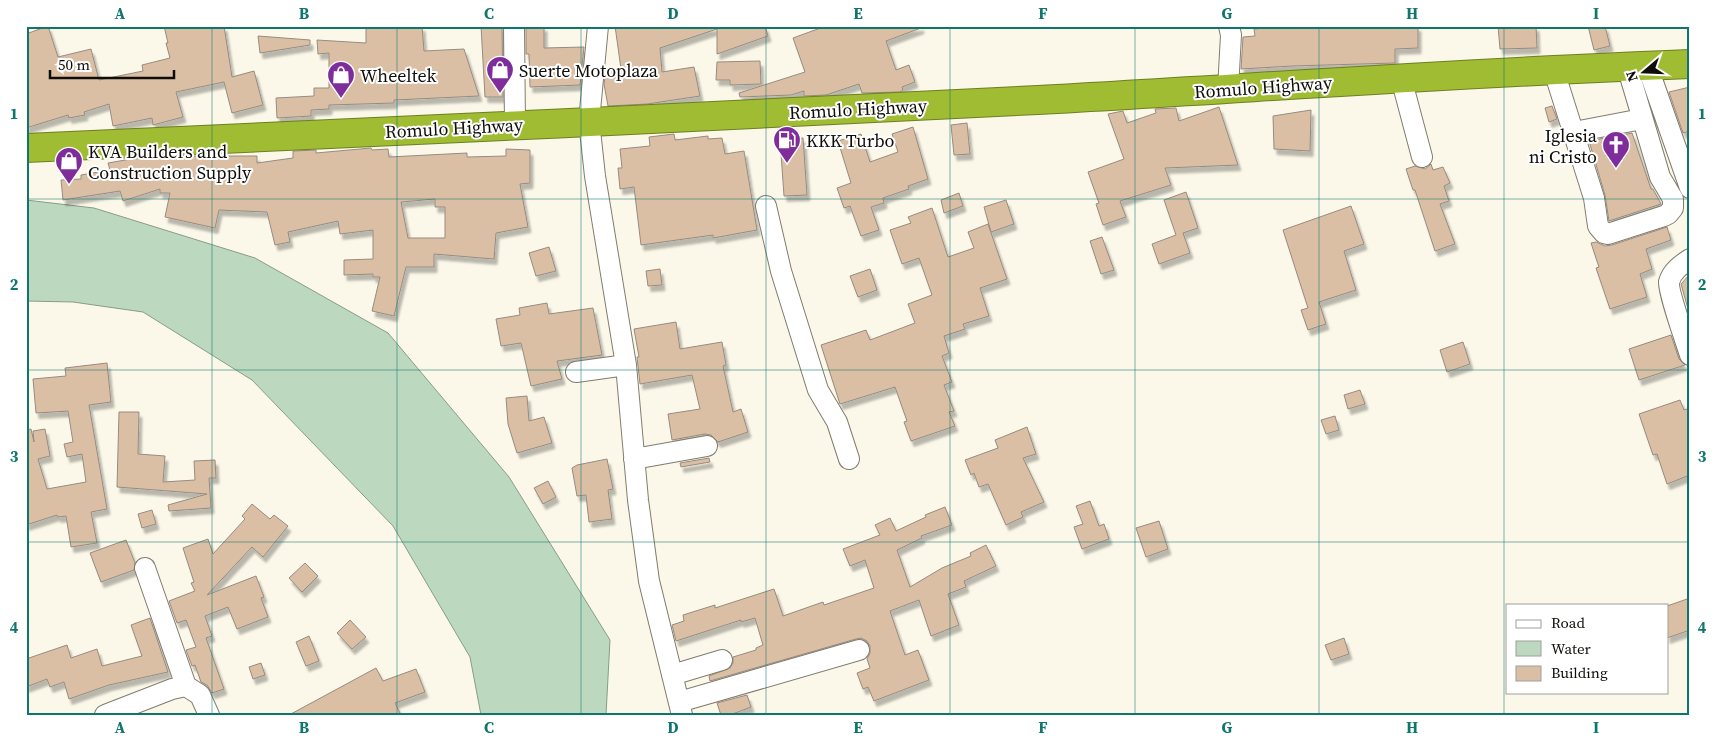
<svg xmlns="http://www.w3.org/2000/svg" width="1716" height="741" viewBox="0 0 1716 741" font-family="'Source Serif 4',serif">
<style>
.water{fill:#bcd9bf;stroke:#889c88}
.building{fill:#dbbfa5;stroke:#968b81;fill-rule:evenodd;filter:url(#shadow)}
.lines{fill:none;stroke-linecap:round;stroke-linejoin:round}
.minor-casing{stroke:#807c6e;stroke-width:22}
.highway-casing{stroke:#6d7f23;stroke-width:30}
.minor{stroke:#fff;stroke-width:20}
.highway{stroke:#a0bc32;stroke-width:28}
.grid{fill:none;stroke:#0f766e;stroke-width:1;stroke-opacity:0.55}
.labels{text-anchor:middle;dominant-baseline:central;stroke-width:4;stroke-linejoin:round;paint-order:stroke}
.poi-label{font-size:18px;fill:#0e0d08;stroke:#fff;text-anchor:start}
.street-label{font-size:18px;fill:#0e0d08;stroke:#fff}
.neatline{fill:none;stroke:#0f766e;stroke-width:2}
.grid-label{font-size:16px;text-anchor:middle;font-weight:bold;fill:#0f766e}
</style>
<defs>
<filter id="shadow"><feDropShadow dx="3" dy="5.5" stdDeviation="1" flood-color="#0004"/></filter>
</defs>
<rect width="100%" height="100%" fill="#fcf8e9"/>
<path class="water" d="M26 200 94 208 255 258 388 333 509 477 610 640 606 715H481L470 657 393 526 252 380 143 312 73 302 26 301Z"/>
<path class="building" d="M48 26 58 57 91 49 99 80 143 71 142 65 170 58 166 43H168L164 26H224L232 77 254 71 263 105 232 113 224 82 176 92 183 117 153 125 152 118 113 126 109 104 84 112 85 115 69 118 68 115 26 128V34Z
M366 26H422L424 51 464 49 479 96 394 100V103L329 105V109L311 110V116L277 118 276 98 314 96V88H329V53L318 54 317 40 366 43Z
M481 26H502L503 97H485Z
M526 26H544V48L584 47 580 85 530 87 529 54H526Z
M615 26H716L717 29 660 48 662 72 694 67 700 96 647 104 608 106 604 84 606 71 621 69Z
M717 26H765L768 36 717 54Z
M826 26H921V28L886 41 896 70 909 65 915 82 902 87 903 90 900 92 862 93 859 84 826 95 804 96V91L791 95 740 97 739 93 805 72 793 38Z
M1288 26H1418V48L1395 49V63L1292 66 1241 69 1243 37 1255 36 1254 29Z
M1498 26H1536L1537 48 1500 49Z
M1588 26H1605L1610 46 1594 50Z
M258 36 310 40V45L260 53Z
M760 61 761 84 730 85V80H716L717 62Z
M1690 87V131L1683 133 1669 92Z
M1552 106 1557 119 1549 122 1545 108Z
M1219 107 1238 165 1165 168 1171 185 1120 201 1126 217 1103 225 1096 204 1099 203 1088 172 1124 159 1108 114 1123 111 1127 123 1156 113 1155 109 1176 108 1179 121Z
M1311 110 1310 151 1274 149 1273 116Z
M967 123 970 154 954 155 951 125Z
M913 127 928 179 908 186 909 189 883 198 884 203 871 207 879 230 861 236 850 206 844 208 837 188 851 183 838 141 861 134 870 162 898 152 892 134Z
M1632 133 1651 189H1653L1661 204 1609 221 1605 195 1589 141Z
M674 134 675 140 708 136V139L722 138 725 154 744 151 757 230 713 238V235L641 245 634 187 620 189 618 168H622L620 149 650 146 649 137Z
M803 138 807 195 784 196 780 140Z
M371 148 372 150 388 149 389 157 467 153V157L506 156V149L530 150V183L520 184 528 227 496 233 494 259 434 254V267H406L394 316 372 311 380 277H373V274L344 275V260L373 259V230L340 234 338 221 288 232 290 242 275 245 267 212 219 210 215 228 165 217 170 193H160V189L123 201 120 191 63 200 61 180 81 179V175L110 170 108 163 131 159 221 155V156H257V163L293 158V151L316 150V153ZM435 199V207H445V238H408L401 202Z
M1431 164 1433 170 1443 167 1450 183 1444 186 1449 201 1440 204 1455 244 1435 251 1415 190H1413L1406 169 1415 166 1425 169Z
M1186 192 1198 228 1183 233 1190 253 1159 264 1152 244 1176 235 1164 200Z
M959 193 963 206 944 213 941 200Z
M1006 200 1014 224 991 232 984 207Z
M1351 206 1364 244 1344 251 1356 290 1319 302 1326 324 1308 330 1301 310 1308 308 1283 230Z
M932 208 948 257 974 248 968 232 988 224 1007 279 980 288 989 316 963 324 965 329 944 336 949 353 942 356 952 382 944 385 954 411 949 412 955 426 911 441 904 422 907 421 895 387 840 404 821 345 866 330 870 340 915 323 908 304 932 295 919 258 902 264 890 230 911 223 908 217Z
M1667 227 1671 240 1646 249 1652 269 1640 274 1647 297 1610 309 1596 268 1599 267 1591 243 1596 242 1605 246 1612 245Z
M1102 237 1114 270 1101 274 1090 241Z
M549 247 556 271 536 276 529 253Z
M660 269 662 285 648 286 646 271Z
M870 269 877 290 858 297 850 276Z
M1690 274V316L1681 284Z
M547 303 549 314 593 308 602 355 557 361 562 379 531 386 521 343 501 346 496 319 520 315 519 308Z
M676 322 680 349 722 342 726 365 723 366 733 412 741 409 748 432 718 442 711 435 705 434 672 440 668 414 700 409 692 375 640 384 637 357H639L634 329Z
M1671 335 1679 359 1685 365 1639 380 1629 349Z
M1463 342 1470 364 1447 372 1440 350Z
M107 363 111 402 89 405 107 509 91 512 97 543 71 547 66 516 58 517 57 515 26 525V430L31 429 34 442 33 431 45 429 50 456 38 459 47 489 86 482 82 454 67 457 64 444 73 442 68 411 36 413 33 379 66 376 65 368Z
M1360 390 1365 404 1348 409 1344 395Z
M527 396 529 421 544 417 552 443 517 453 508 424 506 398Z
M1680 400 1684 410 1690 408V475L1667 484 1657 454 1653 455 1639 414Z
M119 412H139L138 454 165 456 163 482 195 480 194 461 215 460 216 478H209L211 508 169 511 168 505 207 494 117 487Z
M1335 416 1339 430 1326 434 1321 420Z
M1027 427 1036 454 1023 458 1044 502 1021 512 1023 517 1006 525 988 484 979 487 974 473 971 475 965 460 998 448 995 440Z
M709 458 710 462 681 467 680 463Z
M607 459 613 489 608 490 612 519 589 522 586 495 577 496 572 468 577 465Z
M548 481 556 497 543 504 534 488Z
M1090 501 1099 526 1104 524 1109 539 1082 549 1074 527 1083 524 1076 506Z
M252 504 270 519 274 515 288 526 263 557 252 547 207 595 256 576 264 597 261 598 268 617 237 629 228 607 205 616 212 636 206 638 224 689 212 693 207 685 201 682 195 665 192 666 186 650 196 647 186 620 177 623 169 601 195 591 191 583 194 582 183 548 208 539 213 554 245 519 242 516Z
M945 507 952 525 921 536 922 538 897 550 910 587 942 568 971 556 970 553 986 545 996 566 964 581 966 587 948 594 959 625 931 636 919 600 890 611 905 655 918 650 929 680 874 701 868 687 863 689 857 673 870 668 867 659 870 653V646L867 641 861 638 856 639 710 681 709 676 730 668 733 663V657L756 650V648L763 645 755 618 741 622V620L676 641 672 625 684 621 683 615 715 605V608L774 589 783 616 823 602 824 605 874 588 865 560 850 566 843 549 880 535 875 525 890 518 896 531 926 517 925 515Z
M152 510 156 524 142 528 138 514Z
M1159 521 1168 549 1146 557 1136 528Z
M126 540 135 563 134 570 101 582 90 553Z
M305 563 318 576 302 592 289 578Z
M1690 598V630L1667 638V606Z
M150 618 168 672 109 685 69 699 64 682 50 687 47 679 26 687V659L67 645 71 658 97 649 102 666 142 656 131 625Z
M350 620 366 637 352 649 337 633Z
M309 636 319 661 306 666 296 642Z
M1344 638 1349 654 1331 660 1325 645Z
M261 663 265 675 253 679 249 667Z
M376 668 383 681 416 669 425 692 395 703 401 715H289Z
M747 695 751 707 730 715H721L717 703Z"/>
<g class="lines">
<defs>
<path id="minor" d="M514 26 515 125
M598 26 589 121 595 176 626 365 638 500 649 581 682 715
M1647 65 1690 188
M1554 71 1594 198 1598 226 1604 233 1608 234 1664 216 1668 214 1673 208V199L1660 177 1627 66
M1401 78 1422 157
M1228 89 1231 35 1229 26
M1574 132 1642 119
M766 206 781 271 818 390 837 422 849 459
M1690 259C1681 265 1672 271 1669 282 1668 292 1686 342 1690 355
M576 372 626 365
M634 459 707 446
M145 568 186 686
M672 675 722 660
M679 702 859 650
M105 715 172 689 186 686 200 695 209 715"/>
<path id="highway" d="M26 148C363 132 701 118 1038 100 1255 88 1472 72 1690 64"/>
</defs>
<use href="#minor" class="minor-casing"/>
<use href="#highway" class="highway-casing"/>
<use href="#minor" class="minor"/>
<use href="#highway" class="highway"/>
</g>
<path class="grid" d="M212 26V715M397 26V715M581 26V715M766 26V715M950 26V715M1135 26V715M1319 26V715M1504 26V715M26 199H1690M26 370H1690M26 542H1690"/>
<defs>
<symbol id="shop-pin" viewBox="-11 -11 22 30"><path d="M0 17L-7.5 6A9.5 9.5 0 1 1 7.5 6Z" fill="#802d9c" stroke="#fff"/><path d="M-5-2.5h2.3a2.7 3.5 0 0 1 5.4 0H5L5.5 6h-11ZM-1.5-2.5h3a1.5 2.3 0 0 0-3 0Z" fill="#fff"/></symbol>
<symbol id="fuel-pin" viewBox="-11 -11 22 30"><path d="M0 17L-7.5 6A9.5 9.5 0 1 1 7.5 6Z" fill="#802d9c" stroke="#fff"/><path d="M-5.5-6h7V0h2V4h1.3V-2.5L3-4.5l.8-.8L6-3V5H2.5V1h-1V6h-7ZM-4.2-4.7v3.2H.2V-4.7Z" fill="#fff"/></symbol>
<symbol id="church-pin" viewBox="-11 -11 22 30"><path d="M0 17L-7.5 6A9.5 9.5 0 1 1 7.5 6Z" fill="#802d9c" stroke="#fff"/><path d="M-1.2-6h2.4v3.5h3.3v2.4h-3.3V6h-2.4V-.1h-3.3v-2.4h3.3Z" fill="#fff"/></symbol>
</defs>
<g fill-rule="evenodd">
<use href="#shop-pin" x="484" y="54" width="32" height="43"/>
<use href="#shop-pin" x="325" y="59" width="32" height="43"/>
<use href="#fuel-pin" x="771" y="124" width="32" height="43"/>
<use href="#church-pin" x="1600" y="129" width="32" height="43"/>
<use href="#shop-pin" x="53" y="145" width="32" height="43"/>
</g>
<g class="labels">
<g class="poi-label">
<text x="519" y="70">Suerte Motoplaza</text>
<text x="360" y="75">Wheeltek</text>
<text x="1597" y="135" text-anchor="end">Iglesia<tspan x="1597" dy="21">ni Cristo</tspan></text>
<text x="806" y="140">KKK Turbo</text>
<text x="88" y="151">KVA Builders and<tspan x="88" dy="21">Construction Supply</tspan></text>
</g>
<g class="street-label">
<text transform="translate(1263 87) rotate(-4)">Romulo Highway</text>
<text transform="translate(858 109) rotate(-3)">Romulo Highway</text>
<text transform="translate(454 128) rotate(-3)">Romulo Highway</text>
</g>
</g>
<rect width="1716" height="741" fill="none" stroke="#ffffff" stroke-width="55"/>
<rect x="1506" y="604" width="162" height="90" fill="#ffffff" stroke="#9f9e9c"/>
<rect x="1516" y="620" width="25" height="8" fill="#ffffff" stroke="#9f9e9c"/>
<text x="1551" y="628" font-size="15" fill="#0e0d08">Road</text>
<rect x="1516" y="641" width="25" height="15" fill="#bcd9bf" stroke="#9f9e9c"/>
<text x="1551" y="654" font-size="15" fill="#0e0d08">Water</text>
<rect x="1516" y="666" width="25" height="15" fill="#dbbfa5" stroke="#9f9e9c"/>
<text x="1551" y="678" font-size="15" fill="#0e0d08">Building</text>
<g transform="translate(1644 72) rotate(251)" stroke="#ffffff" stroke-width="4" paint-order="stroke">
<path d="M0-4L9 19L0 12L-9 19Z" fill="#0e0d08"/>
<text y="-8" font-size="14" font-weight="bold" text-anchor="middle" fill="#0e0d08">N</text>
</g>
<path d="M50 70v8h124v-8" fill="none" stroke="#0e0d08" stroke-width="2.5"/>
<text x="58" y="70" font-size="15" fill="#0e0d08" stroke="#ffffff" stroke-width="4" paint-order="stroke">50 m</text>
<rect x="28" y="28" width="1660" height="686" class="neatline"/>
<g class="grid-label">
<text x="120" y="19">A</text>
<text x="304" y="19">B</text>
<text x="489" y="19">C</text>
<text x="673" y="19">D</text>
<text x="858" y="19">E</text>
<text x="1043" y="19">F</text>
<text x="1227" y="19">G</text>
<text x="1412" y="19">H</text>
<text x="1596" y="19">I</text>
<text x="14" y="119">1</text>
<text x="1702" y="119">1</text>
<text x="14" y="290">2</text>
<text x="1702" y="290">2</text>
<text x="14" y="462">3</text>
<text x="1702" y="462">3</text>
<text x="14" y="633">4</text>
<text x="1702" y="633">4</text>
<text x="120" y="733">A</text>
<text x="304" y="733">B</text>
<text x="489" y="733">C</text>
<text x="673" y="733">D</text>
<text x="858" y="733">E</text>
<text x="1043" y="733">F</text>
<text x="1227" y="733">G</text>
<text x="1412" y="733">H</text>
<text x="1596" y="733">I</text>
</g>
</svg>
